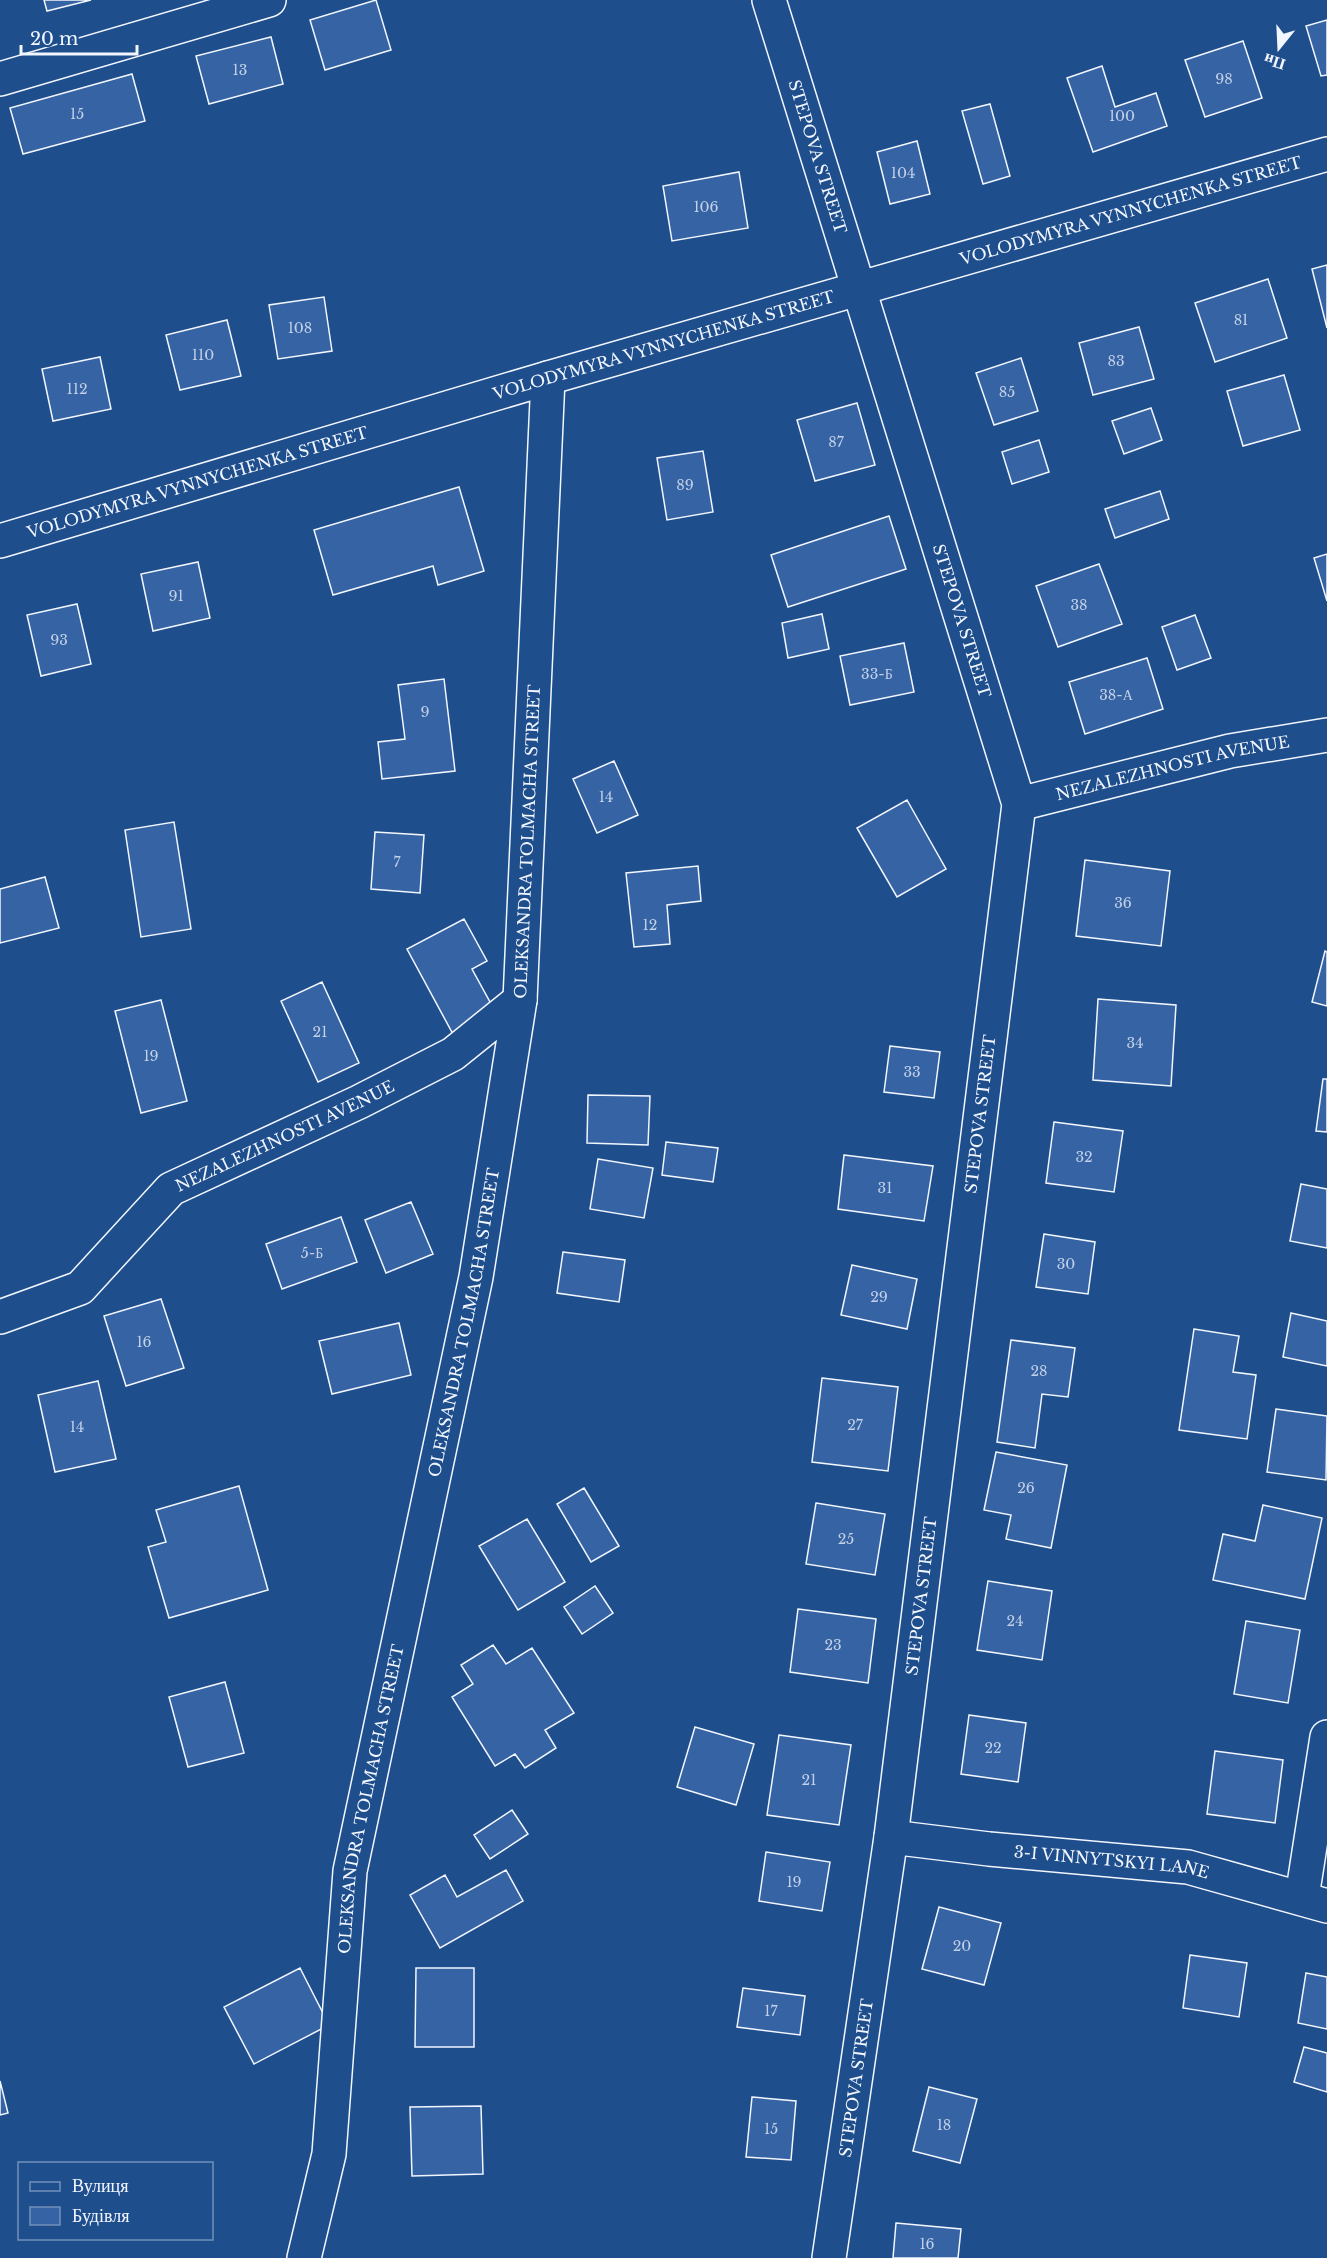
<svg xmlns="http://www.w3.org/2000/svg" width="1327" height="2258" viewBox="0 0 1327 2258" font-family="'Libre Baskerville',serif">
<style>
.building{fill:#3563a3;stroke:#f2f6ff;stroke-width:1.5}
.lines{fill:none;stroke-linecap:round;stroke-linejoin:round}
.minor-casing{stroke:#f2f6ff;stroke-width:36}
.major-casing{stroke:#f2f6ff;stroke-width:36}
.minor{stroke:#1f4e8c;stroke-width:33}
.major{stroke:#1f4e8c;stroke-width:33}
.labels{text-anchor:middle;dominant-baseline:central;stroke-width:4.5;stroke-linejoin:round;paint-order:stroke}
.number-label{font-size:14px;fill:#c3d1e8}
.street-label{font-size:16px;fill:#f2f6ff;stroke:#1f4e8c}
</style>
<rect width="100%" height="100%" fill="#1f4e8c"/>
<path class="building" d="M44 0H91L47 11Z
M376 0 391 50 325 70 310 20Z
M1327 20V75L1321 76 1306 26Z
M271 37 283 84 209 104 196 56Z
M1243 41 1262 98 1205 117 1185 60Z
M1102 66 1115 107 1156 93 1167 126 1093 152 1067 78Z
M132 74 145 121 23 154 10 108Z
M990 104 1010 176 983 184 962 111Z
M917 141 930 194 890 204 877 152Z
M739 172 748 228 672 241 663 186Z
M1327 265V328L1312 269Z
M1268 279 1287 338 1215 362 1195 303Z
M324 297 332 351 278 359 269 305Z
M227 320 241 376 180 390 166 335Z
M1139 327 1154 379 1093 395 1079 343Z
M100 357 111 409 53 421 42 369Z
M1021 358 1038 411 994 425 976 373Z
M1284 375 1300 430 1243 446 1227 391Z
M857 403 875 465 815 481 797 420Z
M1151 408 1162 440 1124 454 1112 421Z
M1039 440 1049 472 1012 484 1002 452Z
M703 451 713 512 667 520 657 458Z
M459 487 484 571 438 585 433 566 333 595 314 530Z
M1160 491 1169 519 1115 538 1105 509Z
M889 516 906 569 788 607 771 555Z
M1327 554V601L1314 558Z
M198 562 210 618 153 631 141 574Z
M1099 564 1122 624 1058 647 1036 586Z
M77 604 91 664 41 676 27 615Z
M822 614 829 649 788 658 782 623Z
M1195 615 1211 658 1177 670 1162 627Z
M904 643 914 692 850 705 840 656Z
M1147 658 1163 709 1085 734 1069 682Z
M444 679 455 771 382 779 378 742 405 739 398 685Z
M614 761 638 815 597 833 573 779Z
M907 800 946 869 897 897 857 828Z
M174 822 191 929 141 937 125 830Z
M375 832 424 835 420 893 371 889Z
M1085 860 1170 871 1161 946 1076 936Z
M698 866 701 901 667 905 670 944 634 947 626 873Z
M45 877 59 928 0 943V889Z
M464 919 487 961 472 969 496 1013 454 1036 407 949Z
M1325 951 1327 952V1006L1312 1002Z
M322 982 359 1063 318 1082 281 1001Z
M1098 999 1176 1005 1171 1086 1093 1080Z
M161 1000 187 1101 141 1113 115 1011Z
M890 1046 940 1052 934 1098 884 1092Z
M1323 1079H1327V1132L1316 1131Z
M588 1095 650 1096 648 1145 587 1143Z
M1054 1122 1123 1131 1114 1192 1046 1183Z
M666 1142 718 1148 713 1182 662 1175Z
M844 1155 933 1166 924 1221 838 1209Z
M598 1159 653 1168 644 1218 590 1209Z
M1301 1184 1327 1189V1248L1290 1241Z
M411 1202 433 1254 386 1273 365 1220Z
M341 1217 357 1262 282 1289 266 1244Z
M1044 1234 1095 1242 1088 1294 1036 1287Z
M563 1252 625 1260 619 1302 557 1293Z
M852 1265 917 1279 907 1329 841 1315Z
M161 1299 184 1368 126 1386 104 1316Z
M1291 1313 1327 1321V1366L1283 1357Z
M399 1323 411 1375 332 1394 319 1341Z
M1194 1329 1239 1336 1233 1372 1256 1375 1247 1439 1179 1430Z
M1011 1340 1075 1348 1068 1397 1042 1394 1035 1448 997 1442Z
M822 1378 898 1387 888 1471 812 1462Z
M98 1381 116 1459 55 1472 38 1395Z
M1276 1409 1327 1416 1326 1480 1267 1472Z
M996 1452 1067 1465 1051 1548 1006 1539 1011 1515 984 1510Z
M239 1486 268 1590 169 1618 148 1547 166 1542 156 1510Z
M584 1488 619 1546 591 1562 557 1504Z
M816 1503 885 1514 875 1575 806 1564Z
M1263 1505 1322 1518 1305 1599 1213 1580 1223 1534 1255 1541Z
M527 1519 565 1582 518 1610 479 1546Z
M988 1581 1052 1591 1042 1660 977 1650Z
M595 1586 613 1613 582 1634 564 1607Z
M798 1609 876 1619 868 1683 790 1672Z
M1246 1621 1300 1630 1288 1703 1234 1694Z
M493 1645 506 1664 532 1648 574 1713 545 1730 556 1748 525 1768 515 1754 495 1766 452 1697 473 1684 461 1665Z
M225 1682 244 1753 188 1767 169 1697Z
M969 1715 1026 1723 1018 1782 961 1774Z
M695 1727 754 1744 736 1805 677 1787Z
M779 1735 851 1745 839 1825 767 1815Z
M1215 1751 1283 1760 1275 1823 1207 1814Z
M512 1810 528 1834 490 1859 474 1835Z
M766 1852 830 1862 822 1911 759 1901Z
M506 1870 523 1901 440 1948 410 1895 445 1875 457 1897Z
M939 1907 1001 1923 984 1985 922 1969Z
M1190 1955 1247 1963 1239 2017 1183 2008Z
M300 1968 329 2025 254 2064 224 2007Z
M416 1968H474V2047H415Z
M1306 1973 1327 1977V2029L1298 2023Z
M743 1988 805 1996 800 2035 737 2027Z
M1304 2047 1327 2053V2092L1294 2082Z
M0 2081 8 2113 0 2115Z
M929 2087 977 2099 960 2163 913 2151Z
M752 2097 796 2101 791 2160 746 2157Z
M481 2106 483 2174 412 2176 410 2107Z
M896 2223 961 2229 958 2258H893Z"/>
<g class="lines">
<defs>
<g id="minor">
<path id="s1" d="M769 0 1019 804 891 1837 829 2258"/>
<path d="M0 79 269 0"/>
<path id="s2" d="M1019 804 1230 751 1327 735"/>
<path id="s3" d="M0 1317 80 1288 171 1189 359 1102 453 1054 520 1000"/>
<path id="s4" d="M891 1837 989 1849 1188 1867 1327 1906"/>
<path d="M1302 1897 1327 1737"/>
<path id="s5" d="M304 2258 329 2154 350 1871 476 1277 520 1000 548 378"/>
</g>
<g id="major">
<path id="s6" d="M0 541 548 378 1327 154"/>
</g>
</defs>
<use href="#minor" class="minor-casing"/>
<use href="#major" class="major-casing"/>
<use href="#minor" class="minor"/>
<use href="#major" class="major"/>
</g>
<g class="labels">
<g class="number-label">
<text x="240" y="70">13</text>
<text x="1224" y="79">98</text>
<text x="77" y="114">15</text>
<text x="1122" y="116">100</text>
<text x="903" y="173">104</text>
<text x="706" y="207">106</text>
<text x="1241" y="320">81</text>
<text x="300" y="328">108</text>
<text x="203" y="355">110</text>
<text x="1116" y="361">83</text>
<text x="77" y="389">112</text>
<text x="1007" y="392">85</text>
<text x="836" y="442">87</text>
<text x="685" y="485">89</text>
<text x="176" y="596">91</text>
<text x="1079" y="605">38</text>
<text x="59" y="640">93</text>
<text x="877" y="674">33-Б</text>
<text x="1116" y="695">38-А</text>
<text x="425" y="712">9</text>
<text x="606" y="797">14</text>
<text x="397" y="862">7</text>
<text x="1123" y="903">36</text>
<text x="650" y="925">12</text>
<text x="320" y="1032">21</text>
<text x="1135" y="1043">34</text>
<text x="151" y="1056">19</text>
<text x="912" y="1072">33</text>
<text x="1084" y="1157">32</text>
<text x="885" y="1188">31</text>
<text x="312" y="1253">5-Б</text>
<text x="1066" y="1264">30</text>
<text x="879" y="1297">29</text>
<text x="144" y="1342">16</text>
<text x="1039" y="1371">28</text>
<text x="855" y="1425">27</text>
<text x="77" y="1427">14</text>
<text x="1026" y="1488">26</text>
<text x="846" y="1539">25</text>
<text x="1015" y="1621">24</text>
<text x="833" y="1645">23</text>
<text x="993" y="1748">22</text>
<text x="809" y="1780">21</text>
<text x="794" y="1882">19</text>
<text x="962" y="1946">20</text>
<text x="771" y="2011">17</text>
<text x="944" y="2125">18</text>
<text x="771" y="2129">15</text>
<text x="927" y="2244">16</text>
</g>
<g class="street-label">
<text stroke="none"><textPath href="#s1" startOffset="164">STEPOVA STREET</textPath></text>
<text stroke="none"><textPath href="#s6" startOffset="1178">VOLODYMYRA VYNNYCHENKA STREET</textPath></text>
<text stroke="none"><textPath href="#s6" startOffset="692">VOLODYMYRA VYNNYCHENKA STREET</textPath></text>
<text stroke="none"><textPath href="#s6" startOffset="206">VOLODYMYRA VYNNYCHENKA STREET</textPath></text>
<text stroke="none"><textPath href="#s1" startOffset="650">STEPOVA STREET</textPath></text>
<text stroke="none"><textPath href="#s2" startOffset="158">NEZALEZHNOSTI AVENUE</textPath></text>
<text stroke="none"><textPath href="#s5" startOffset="1437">OLEKSANDRA TOLMACHA STREET</textPath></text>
<text transform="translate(980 1114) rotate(-83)">STEPOVA STREET</text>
<text stroke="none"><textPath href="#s3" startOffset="345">NEZALEZHNOSTI AVENUE</textPath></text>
<text stroke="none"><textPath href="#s5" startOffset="951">OLEKSANDRA TOLMACHA STREET</textPath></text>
<text transform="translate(921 1596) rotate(-83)">STEPOVA STREET</text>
<text stroke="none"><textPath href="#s5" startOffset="465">OLEKSANDRA TOLMACHA STREET</textPath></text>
<text stroke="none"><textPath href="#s4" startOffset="222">3-I VINNYTSKYI LANE</textPath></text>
<text transform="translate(856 2078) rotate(-82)">STEPOVA STREET</text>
</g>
</g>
<rect x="18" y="2162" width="195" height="78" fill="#1f4e8c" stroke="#7391ba" stroke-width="1.5"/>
<rect x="30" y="2182" width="30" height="9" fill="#1f4e8c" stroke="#7391ba" stroke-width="1.5"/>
<text x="72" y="2192" font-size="18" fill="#f2f6ff">Вулиця</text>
<rect x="30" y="2207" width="30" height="18" fill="#3563a3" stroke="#7391ba" stroke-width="1.5"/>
<text x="72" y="2222" font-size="18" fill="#f2f6ff">Будівля</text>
<g transform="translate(1279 48) rotate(198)" stroke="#1f4e8c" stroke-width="4.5" paint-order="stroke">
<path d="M0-4.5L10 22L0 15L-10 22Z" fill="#f2f6ff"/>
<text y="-9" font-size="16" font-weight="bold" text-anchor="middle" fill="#f2f6ff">Пн</text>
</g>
<path d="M21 45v9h116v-9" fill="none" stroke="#f2f6ff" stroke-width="3"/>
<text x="30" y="45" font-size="18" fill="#f2f6ff" stroke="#1f4e8c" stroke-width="4.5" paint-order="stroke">20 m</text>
</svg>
